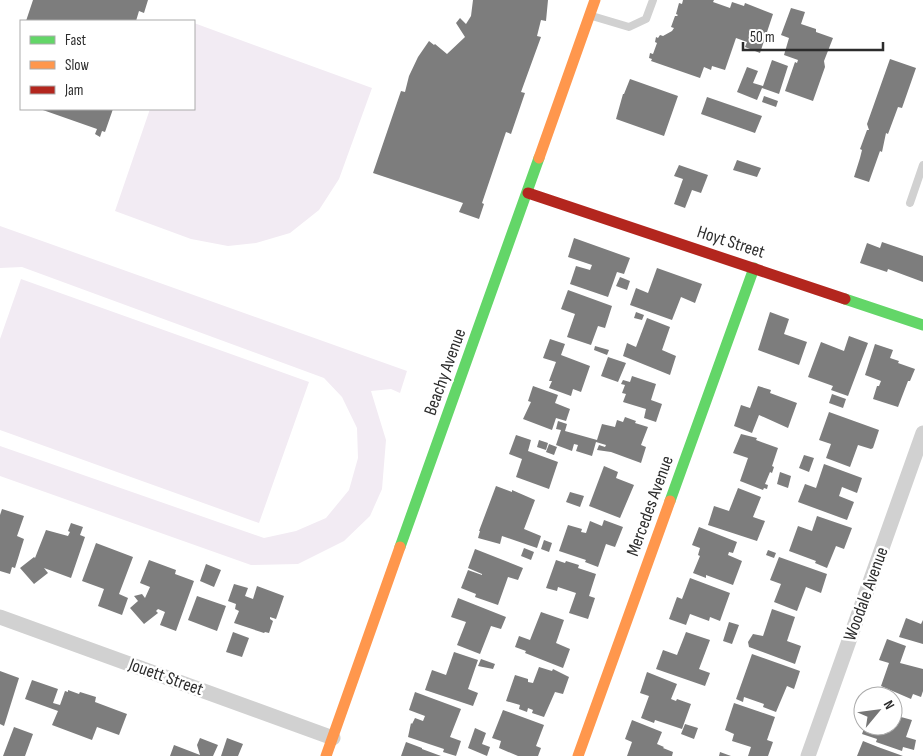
<svg xmlns="http://www.w3.org/2000/svg" width="923" height="756" viewBox="0 0 923 756" font-family="'Sofia Sans Condensed',sans-serif">
<style>
.green{fill:#f2ebf3}
.building{fill:#7d7d7d}
.lines{fill:none;stroke-linecap:round;stroke-linejoin:round}
.lane{stroke:#d1d1d1;stroke-width:8}
.street{stroke:#d1d1d1;stroke-width:15}
.fast{stroke:#63d668;stroke-width:11}
.slow{stroke:#ff974d;stroke-width:11}
.jam{stroke:#b3261e;stroke-width:11}
.labels{text-anchor:middle;dominant-baseline:central;stroke-width:5;stroke-linejoin:round;paint-order:stroke}
.street-label{font-size:18px;fill:#2c2c2c;stroke:#fff}
</style>
<rect width="100%" height="100%" fill="#fff"/>
<path class="green" d="M194 23 372 88 339 179 319 210 290 233 256 243 228 246 191 239 115 211 150 109H194Z
M0 226 407 371 400 393 391 389 371 391 386 440 382 489 370 516 344 541 298 564 251 565 0 476V446L264 538 296 531 326 518 349 490 358 458 357 428 342 397 324 378 22 267 0 268Z
M21 279 309 382 259 523 0 430V339Z"/>
<path class="building" d="M33 0H148L144 13 139 11 136 21H26Z
M473 0H548L546 21 541 20 537 36 541 37 521 92 525 93 511 134 506 132 482 203 484 204 479 219 459 212 463 203 373 173 401 91 405 92 409 76 418 57 429 41 434 45 435 44 447 54 465 37 456 23 460 18 466 24 471 16Z
M683 0H714L713 2 730 8 732 2 744 6 745 3 773 14 760 53 745 47 747 42 736 38 725 70 712 66 711 70 704 67 700 78 651 61 652 59 649 58 650 53 653 54 657 43 655 42 656 37 658 38 660 35 663 36 672 31 674 28 671 27 675 16H677L678 15 676 14 679 3 682 4Z
M791 8 805 12 801 24 816 29V32L833 38 824 61 825 67 813 101 785 91 795 62 797 63 798 60 784 55 789 38 781 35Z
M890 59 916 68 902 108 898 107 888 134 886 133 882 152 880 151 869 182 854 177 860 158 862 150 860 149 867 130H869L867 124Z
M772 60 788 66 779 94 762 88 757 100 737 92 747 67 758 71 753 83 763 86Z
M630 79 678 96 664 136 616 119 623 94H624Z
M764 96 778 101 776 107 762 102Z
M707 97 762 116 755 133 701 114Z
M40 109H113L105 132 102 131 100 137 95 134 97 129Z
M737 160 761 168 757 177 733 170Z
M679 165 708 175 701 193 692 190 685 208 674 204 683 179 674 176Z
M574 238 630 258 624 274 617 272 608 297 570 284 576 266 590 270 592 265 568 257Z
M882 242 923 256V282L888 269 887 272 860 263 867 243 880 248Z
M657 268 702 284 695 303 681 297 672 320 630 305 636 288 648 293Z
M620 277 630 281 627 290 616 286Z
M568 290 612 306 605 328 598 326 591 345 567 337 575 314 561 309Z
M636 312 644 315 642 320 634 318Z
M770 312 789 319 784 334 807 342 799 365 758 350Z
M647 318 670 327 662 350 676 356 670 375 623 356 627 343 636 347Z
M849 336 868 343 848 396 831 390 833 386 808 377 821 342 844 351Z
M550 339 565 344 561 355 590 366 581 392 573 389 571 396 549 388 552 381H549L556 362 543 358Z
M875 344 893 350 890 358 899 361 898 363 915 369 910 381H908L898 407 873 399 877 386H879L881 381 865 375Z
M595 346 609 350 607 355 594 350Z
M608 357 626 363 618 382 601 376Z
M632 376 656 384 651 400 662 404 656 422 644 418 646 409 623 402 626 394 622 393 625 385 621 384 623 380 630 382Z
M533 386 558 395 555 403 570 409 566 421 556 418 552 430 523 419 531 402 528 401Z
M758 386 771 390 770 393 797 403 788 428 759 415 752 433 734 426 741 405 750 408Z
M832 394 846 399 843 408 829 403Z
M829 412 879 430 873 448 871 449 858 445 850 467 826 458 831 444 819 440Z
M625 417 636 421 635 423 648 427 641 445 646 447 641 463 611 452 597 450 599 445 605 447 606 445 596 442 592 456 576 451 578 445 574 444 572 451 556 445 561 430 556 429 558 421 567 424 565 431 597 440 602 424 615 427 617 420 623 422Z
M741 434 757 438 756 440 778 448 772 466 774 467 772 473 770 472 765 484 768 485 767 489 764 488 763 490 740 481 748 458 733 453Z
M516 435 531 440 528 451 558 462 549 489 516 477 522 459 509 454Z
M539 440 548 443 546 450 537 447Z
M549 444 557 447 554 455 546 452Z
M804 455 814 458 809 472 799 468Z
M824 464 862 478 857 493 842 487 839 496 854 502 847 520 798 502 805 484 816 488Z
M604 466 618 472 616 478 634 485 620 518 589 506Z
M780 472 791 476 788 488 777 484Z
M496 486 512 492V490L535 500 524 529 541 536 537 548 502 536 500 544 478 538 480 531H479Z
M738 488 761 497 753 517 765 521 757 541 708 525 714 506 729 511Z
M570 492 584 496 580 507 566 502Z
M2 509 24 516 17 536 24 539 15 568 12 567 10 574 0 571V515Z
M817 516 852 528 844 549 836 546 827 568 815 563 816 561 789 551 798 526 812 531Z
M604 520 623 527 615 547 606 544 598 567 585 562 586 560 559 551 568 525 582 529 581 532 586 533 590 521 602 526Z
M71 523 83 527 80 535 85 537 71 578 44 568 48 573 34 584 20 568 34 557 35 558 46 530 68 536 70 532 68 531Z
M699 527 737 542 733 553 729 552 728 555 742 561 733 585 706 575V578L693 573 700 556 698 555 700 548 692 545Z
M544 540 552 543 549 552 541 549Z
M96 543 133 557 119 594 128 598 122 615 98 606 104 589 82 581Z
M524 548 534 552 531 560 521 556Z
M475 549 523 568 518 580 508 577 498 605 475 597 476 594 461 588 468 570 482 575V574L468 568Z
M768 550 776 553 774 558 766 555Z
M779 557 827 574 821 593 806 587 797 611 774 602 781 584 770 580Z
M149 560 176 570 175 574 194 581 176 631 160 625 165 612 158 609 156 611 158 613 144 624 130 608 138 601 134 596 142 594 145 598 150 587 140 583Z
M556 560 565 563 566 561 579 565 578 568 596 574 589 596 595 598 588 619 569 613 576 593 558 587 557 591 546 588Z
M206 564 221 570 214 587 200 581Z
M690 578 730 593 720 621 710 617 709 621 690 614 686 625 669 619 677 597 682 599Z
M234 584 248 588 245 596 253 599 257 586 284 596 276 619 270 617V619L273 621 269 633 265 632 264 633 234 623 239 611 235 609 236 604 228 601Z
M197 596 226 606 217 631 188 620Z
M458 598 506 617 501 629 491 626 480 654 457 645 466 622 451 617Z
M772 609 795 617 787 641 801 646 795 664 749 647 748 642 753 634 763 636Z
M541 612 564 620 556 643 570 649 563 668 525 653 526 651 515 647 519 636 530 640Z
M906 618 921 624 923 620V644L899 637Z
M729 622 739 625 732 644 723 641Z
M233 632 249 638 242 657 226 652Z
M686 632 710 640 699 669 710 673 705 686 656 669 663 650 677 655Z
M887 639 906 646 900 663 923 669V691L921 697 913 694 911 699 881 686 889 663 879 660Z
M454 652 478 660 468 689 478 693 473 706 425 690 432 670 446 675Z
M752 654 800 671 794 689 787 686 776 712 763 707 764 704 744 697 743 702 736 699Z
M481 659 495 664 493 669 478 666Z
M539 667 552 671 553 669 569 677 563 694 555 692 544 717 532 713 533 710 528 708 527 712 519 709 520 705 506 701 515 675 528 679V682L533 683Z
M0 671 19 678 4 726 0 724Z
M647 672 677 684 671 699 676 701 677 699 691 704 682 729 655 720 654 723 641 718 649 696 640 693Z
M32 680 58 689 53 703 60 705 65 691 68 692V690L79 694 80 692 96 697 95 702 127 714 119 735 97 727 92 740 52 725 58 711 25 699Z
M870 689 890 696H868Z
M415 692 461 709 450 737 461 741 456 756 443 752 444 749 408 737 411 723 412 724 415 718 423 721 425 716 409 710Z
M734 703 775 717 767 740 773 742 768 756H748L751 747 732 741 734 734 725 730Z
M893 707 898 709 895 719 900 721 901 717 912 720 906 737 916 740 914 750 903 747 902 751 876 742 877 739 862 734 865 726H893Z
M503 710 544 725 536 746 541 748 538 756H518L499 748 501 741 492 738Z
M632 720 662 732 657 744 664 747 663 748 673 752 672 756H627L632 742 625 739Z
M685 724 698 728 694 739 681 734Z
M14 727 33 734 25 756H3Z
M475 728 486 733 482 744 490 747 487 756 468 748Z
M200 738 218 745 213 756H170L174 745 200 755 197 745Z
M227 738 243 744 238 756H221Z
M863 741 878 747 903 756H857Z
M406 742 422 748V749L441 756H401Z
M720 752 731 756H719Z"/>
<g class="lines">
<path class="lane" d="M592 16 629 27 646 19 653 0
M910 203 923 165"/>
<path class="street" d="M0 617 333 738
M808 756 923 433"/>
<path class="fast" d="M845 299 923 325
M670 501 754 268
M400 547 539 158"/>
<path class="slow" d="M539 158 595 0
M326 756 400 547
M578 756 670 501"/>
<path class="jam" d="M528 193 845 299"/>
</g>
<g class="labels">
<g class="street-label">
<text transform="translate(731 242) rotate(18)">Hoyt Street</text>
<text transform="translate(445 372) rotate(-70)">Beachy Avenue</text>
<text transform="translate(650 506) rotate(-70)">Mercedes Avenue</text>
<text transform="translate(866 594) rotate(-70)">Woodale Avenue</text>
<text transform="translate(166 677) rotate(20)">Jouett Street</text>
</g>
</g>
<rect x="20" y="20" width="175" height="90" fill="#ffffff" stroke="#ababab"/>
<rect x="30" y="36" width="25" height="8" fill="#63d668" stroke="#ababab"/>
<text x="65" y="45" font-size="15" fill="#2c2c2c">Fast</text>
<rect x="30" y="61" width="25" height="8" fill="#ff974d" stroke="#ababab"/>
<text x="65" y="70" font-size="15" fill="#2c2c2c">Slow</text>
<rect x="30" y="86" width="25" height="8" fill="#b3261e" stroke="#ababab"/>
<text x="65" y="95" font-size="15" fill="#2c2c2c">Jam</text>
<g transform="translate(878 711) rotate(61)"><circle r="24" fill="#ffffff" stroke="#ababab"/>
<path d="M0-4L9 19L0 12L-9 19Z" fill="#767676"/>
<text y="-8" font-size="14" font-weight="bold" text-anchor="middle" fill="#2c2c2c">N</text>
</g>
<path d="M743 42v8h140v-8" fill="none" stroke="#2c2c2c" stroke-width="2.5"/>
<text x="750" y="42" font-size="15" fill="#2c2c2c" stroke="#ffffff" stroke-width="4" paint-order="stroke">50 m</text>
</svg>
